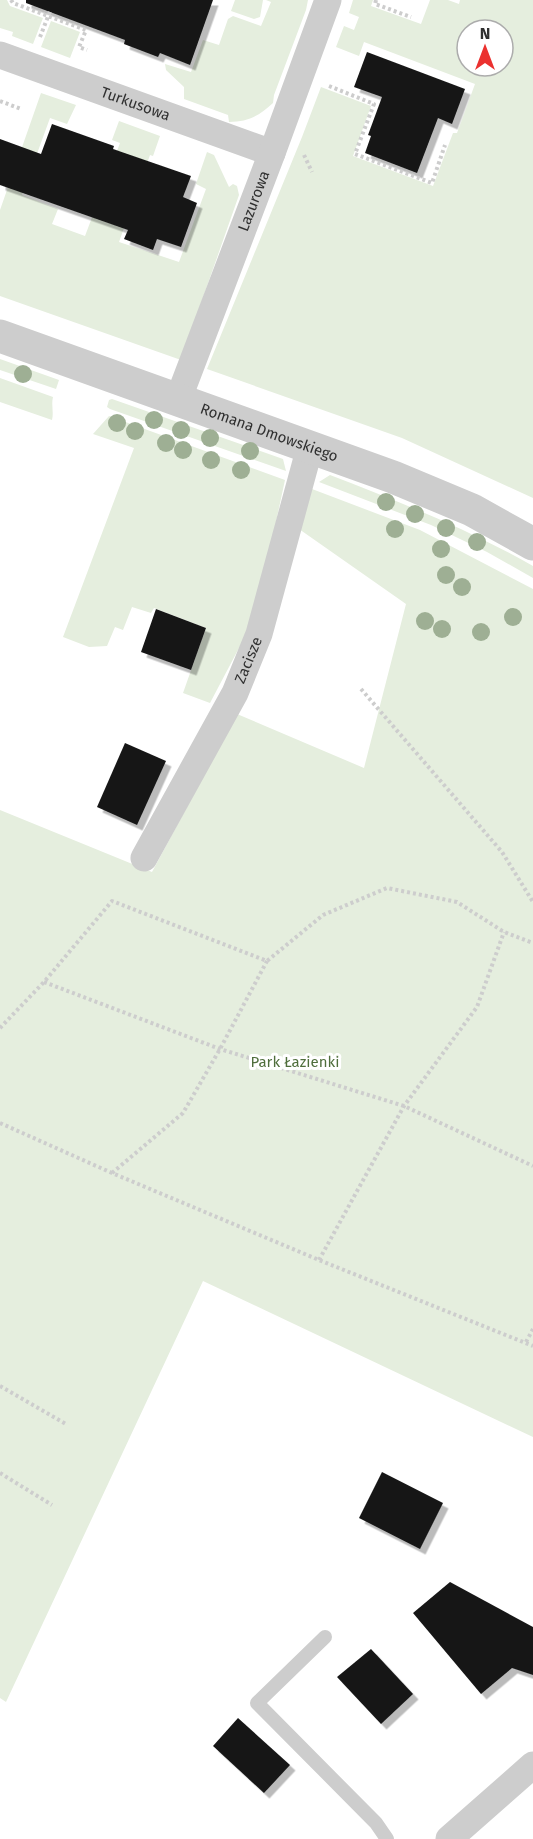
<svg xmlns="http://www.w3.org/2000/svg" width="533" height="1839" viewBox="0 0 533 1839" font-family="'Fira Sans',sans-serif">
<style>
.green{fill:#e5eede;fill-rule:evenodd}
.building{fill:#171717;filter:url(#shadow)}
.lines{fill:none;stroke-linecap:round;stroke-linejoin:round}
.path{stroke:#cdcdcd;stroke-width:4;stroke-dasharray:3 3;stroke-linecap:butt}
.service{stroke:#cdcdcd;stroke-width:14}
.minor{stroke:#cdcdcd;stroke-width:27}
.tertiary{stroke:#cdcdcd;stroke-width:33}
.tree{fill:#9eaf94}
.labels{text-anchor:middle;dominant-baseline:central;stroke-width:6;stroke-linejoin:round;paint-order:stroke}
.street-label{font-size:15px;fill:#303030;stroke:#fff}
.park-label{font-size:15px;fill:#4f6e3c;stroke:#fff}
</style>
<defs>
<filter id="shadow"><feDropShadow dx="5.5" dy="5.5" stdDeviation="0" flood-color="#0004"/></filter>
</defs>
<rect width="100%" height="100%" fill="#fff"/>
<path class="green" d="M0 0H7L10 6 43 18 33 44 12 36 13 32 0 28Z
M235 0H263L260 17 254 19 231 11Z
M266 0H308L306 10 274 95 273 103C259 116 248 122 229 122L228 115 184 99V87L166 70 165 64 191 72 203 40 219 45 228 19 233 16 261 26 271 2Z
M353 0H373L371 6 421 24 430 0H448L459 4 460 0H533V498L402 438 207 369 302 137 321 87 371 106 353 156 433 186 453 133H457L475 84 364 42 359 56 336 47 344 26 354 30 359 17 349 13ZM467 30H503V66H467Z
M51 21 80 32 70 58 41 47Z
M41 93 76 105 67 124 50 118 22 195 58 209 52 224 85 236 120 143 112 140 119 121 160 136 153 156 150 155 119 242 179 262 206 189 196 184 207 152 214 155 229 187 233 184 237 186 239 195 181 360 0 296V210Z
M0 359 59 380 56 389 0 370Z
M0 378 53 397C51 405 54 412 52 420L0 402Z
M112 399 283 459 286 471 110 409 107 407 109 400Z
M109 416 285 480 271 545 249 629 210 703 183 693 206 628 154 608 151 613 132 607 123 630 115 627 107 646 89 647 63 637 134 448 93 434Z
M330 475C400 502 468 529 533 566V578L487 552 431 525 319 482Z
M312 489 420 530 533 589V1437L203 1281 6 1702 0 1698V810L152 872 237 714 364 768 406 604 299 529Z"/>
<path class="building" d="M26 0H213L190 65 160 53 158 57 124 44 125 40 26 3Z
M367 52 465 89 452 124 438 118 417 173 365 153 371 136 368 135 382 97 354 87Z
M52 124 114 146 113 149 191 176 183 197 197 203 181 247 157 239 153 250 124 239 128 230 0 185V139L41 154Z
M156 609 206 628 191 670 141 652Z
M125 743 166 761 137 825 97 807Z
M382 1472 443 1503 420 1549 359 1518Z
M450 1582 533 1627V1675L512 1668 481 1694 413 1613Z
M371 1649 413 1694 381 1724 337 1677Z
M238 1718 290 1765 264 1793 213 1746Z"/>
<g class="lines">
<path class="path" d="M11 0 13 3 86 30 79 47 87 50
M376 0 375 4 411 17
M40 37 51 9
M329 86 374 104 355 154 432 183 445 145
M0 101 21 109
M304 155 312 172
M361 689 502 852 533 902
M44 982 220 1049 404 1106 533 1166
M0 1028 44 982 112 901 267 961 323 915 387 888 457 902 504 932 533 943
M0 1123 112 1173 319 1260 533 1346
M112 1173 183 1113 220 1049 267 961
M319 1260 404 1106 477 1007 504 932
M526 1342 533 1329
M0 1386 66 1424
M0 1473 52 1505"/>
<path class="service" d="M325 1637 257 1703 376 1823 387 1839"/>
<g class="minor">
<path id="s1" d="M0 55 272 153"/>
<path id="s2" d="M178 400 272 153 328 0"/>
<path id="s3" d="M144 858 235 693 259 634 310 447"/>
<path d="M449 1839 533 1765"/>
</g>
<path class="tertiary" id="s4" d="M0 336 393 477 472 510 533 544"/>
</g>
<g class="tree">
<circle cx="23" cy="374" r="9"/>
<circle cx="154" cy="420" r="9"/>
<circle cx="117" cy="423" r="9"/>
<circle cx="181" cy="430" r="9"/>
<circle cx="135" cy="431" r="9"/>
<circle cx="210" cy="438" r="9"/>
<circle cx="166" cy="443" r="9"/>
<circle cx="183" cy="450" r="9"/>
<circle cx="250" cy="451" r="9"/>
<circle cx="211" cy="460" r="9"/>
<circle cx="241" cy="470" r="9"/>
<circle cx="386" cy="502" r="9"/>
<circle cx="415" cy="514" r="9"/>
<circle cx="446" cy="528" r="9"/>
<circle cx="395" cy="529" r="9"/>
<circle cx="477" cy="542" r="9"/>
<circle cx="441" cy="549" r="9"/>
<circle cx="446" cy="575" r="9"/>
<circle cx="462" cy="587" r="9"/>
<circle cx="513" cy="617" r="9"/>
<circle cx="425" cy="621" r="9"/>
<circle cx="442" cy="629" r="9"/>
<circle cx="481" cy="632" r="9"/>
</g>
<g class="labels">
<g class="street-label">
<text stroke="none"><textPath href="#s1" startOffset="144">Turkusowa</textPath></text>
<text stroke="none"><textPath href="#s2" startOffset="213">Lazurowa</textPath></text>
<text stroke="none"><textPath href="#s4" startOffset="286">Romana Dmowskiego</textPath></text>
<text stroke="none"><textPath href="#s3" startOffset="224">Zacisze</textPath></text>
</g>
<g class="park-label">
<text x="295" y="1062">Park Łazienki</text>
</g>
</g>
<g transform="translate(485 48)"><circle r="28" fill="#ffffff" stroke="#acacac" stroke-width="1.5"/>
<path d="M0-4.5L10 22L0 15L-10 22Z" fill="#eb312f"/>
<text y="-9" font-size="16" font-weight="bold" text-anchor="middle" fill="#303030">N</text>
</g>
</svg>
